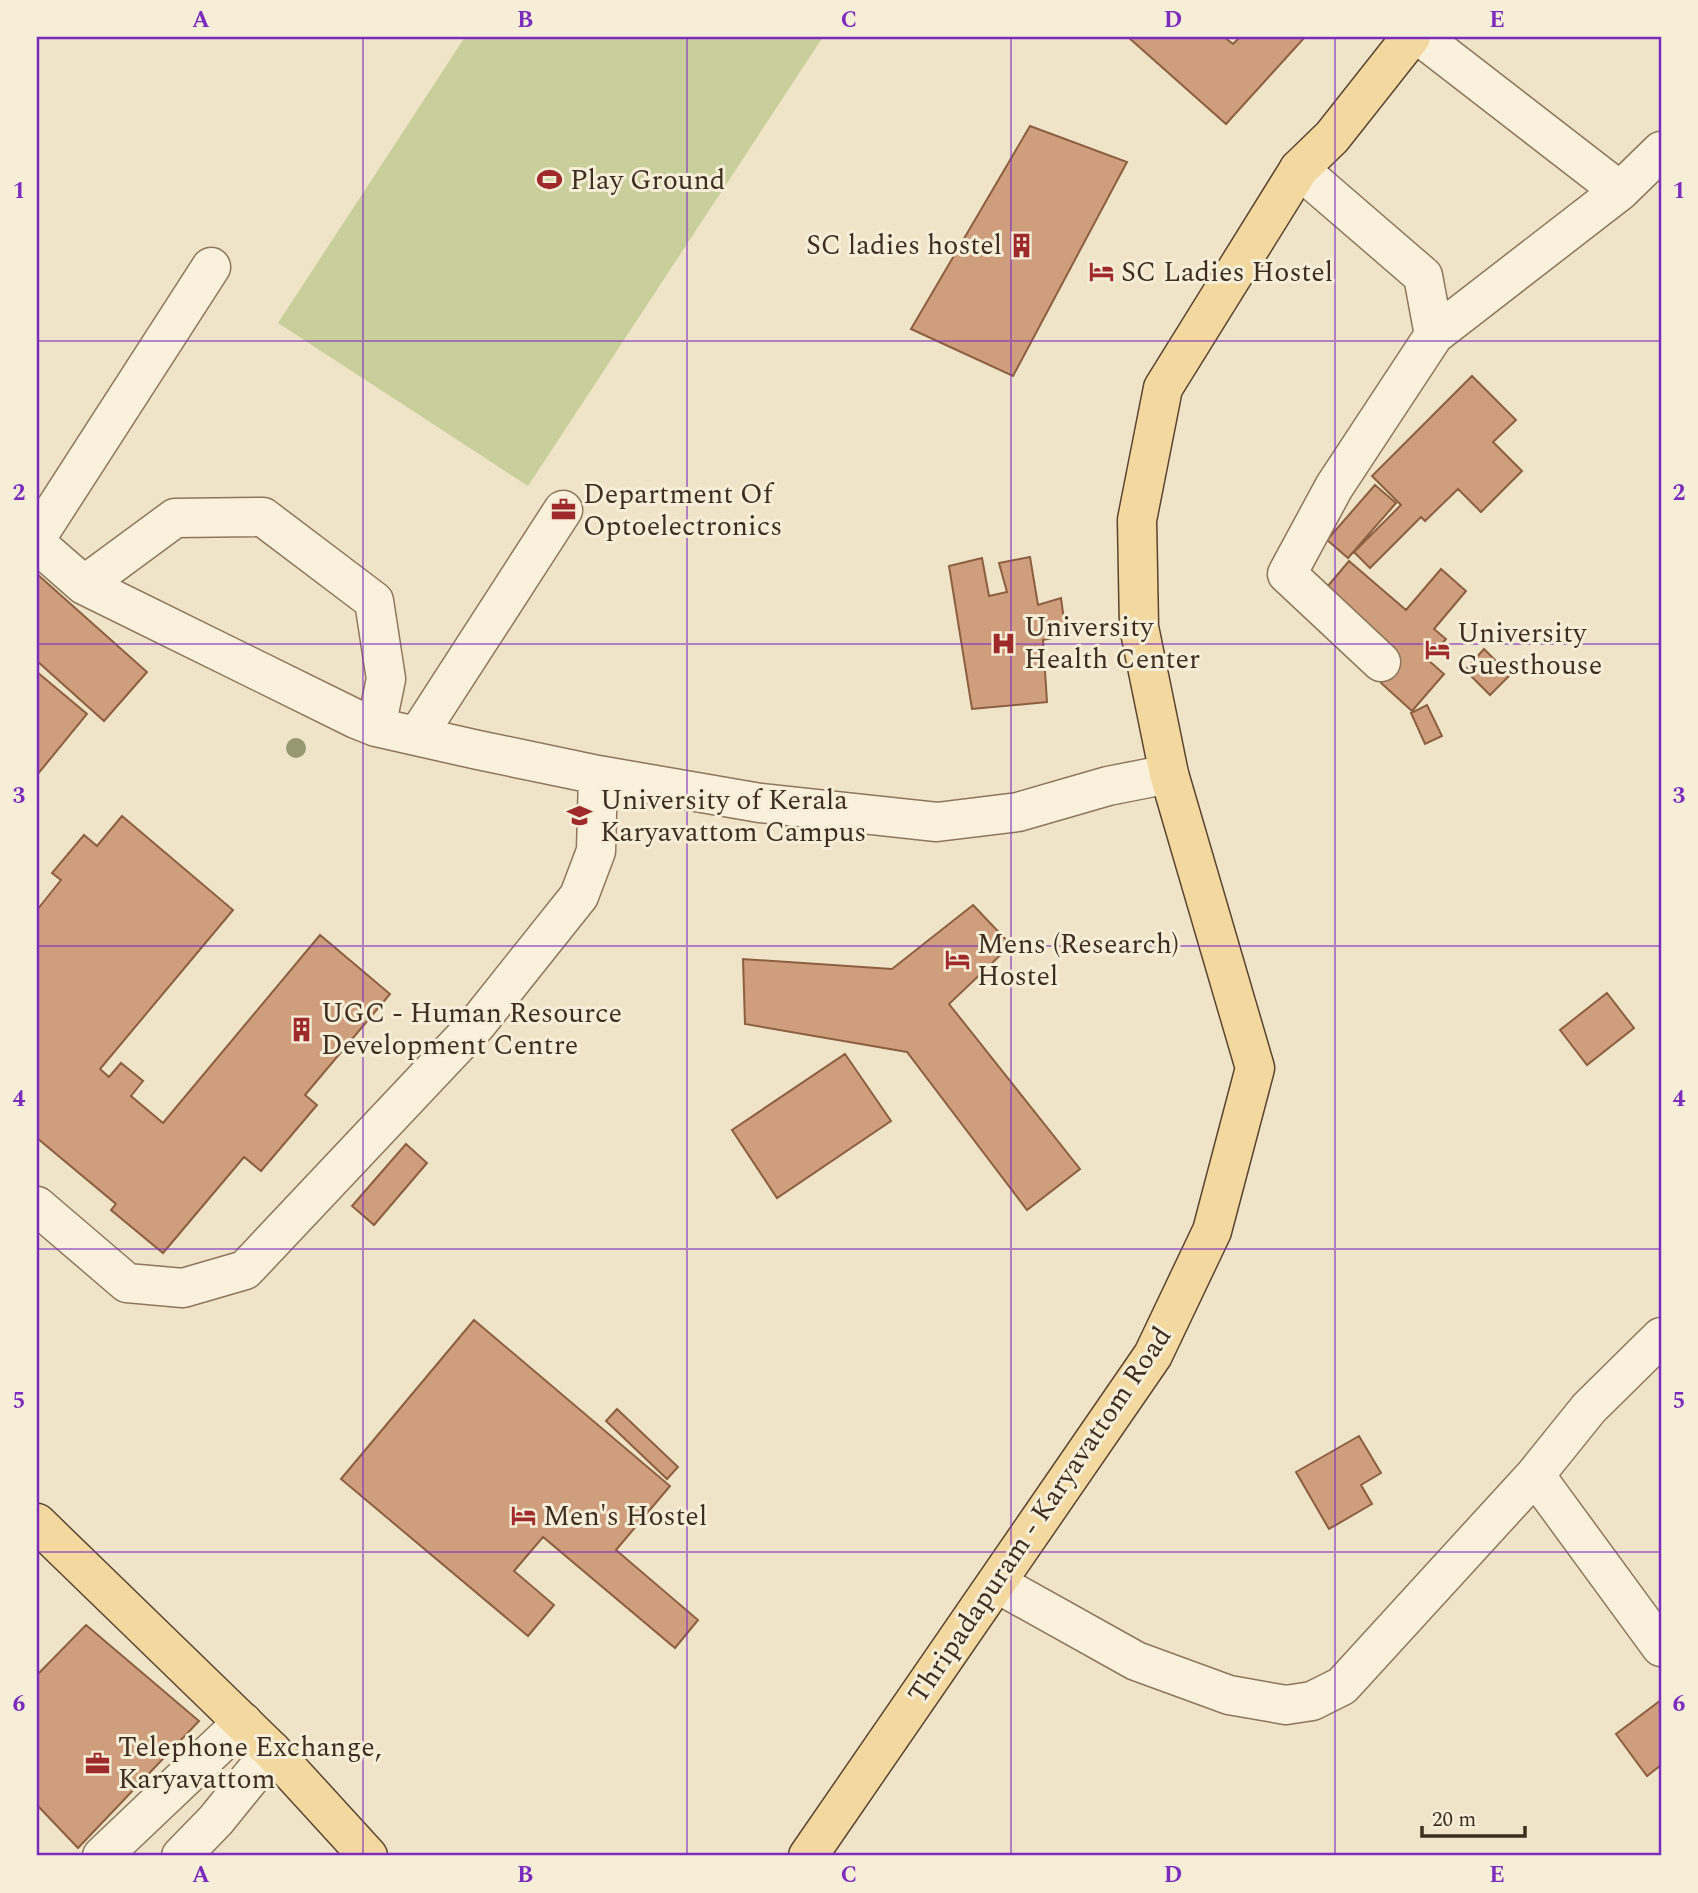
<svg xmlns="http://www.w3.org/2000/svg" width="1698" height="1893" viewBox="0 0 1698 1893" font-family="Spectral,serif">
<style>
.green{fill:#c9cf9b}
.building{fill:#cf9f7d;stroke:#8d5f41;stroke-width:2}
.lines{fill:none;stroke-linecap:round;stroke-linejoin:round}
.minor-casing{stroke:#8d765c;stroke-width:41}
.major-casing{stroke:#5b4430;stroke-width:41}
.minor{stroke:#faf1dc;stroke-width:38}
.major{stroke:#f3d9a0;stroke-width:38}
.tree{fill:#96986f}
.grid{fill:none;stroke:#7b2cbf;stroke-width:2;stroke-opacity:0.55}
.labels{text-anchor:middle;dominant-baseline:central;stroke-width:6;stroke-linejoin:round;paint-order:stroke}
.poi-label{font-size:28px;fill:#3d2e20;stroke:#f7eed8;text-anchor:start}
.street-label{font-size:28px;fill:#3d2e20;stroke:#f7eed8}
.neatline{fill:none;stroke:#7b2cbf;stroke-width:2.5}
.grid-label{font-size:23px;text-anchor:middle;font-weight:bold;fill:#7b2cbf}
</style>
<rect width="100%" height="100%" fill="#f0e4c8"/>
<path class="green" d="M465 37H823L528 486 278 323Z"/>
<path class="building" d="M1128 37H1224L1233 44 1240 37H1305L1226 124Z
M1030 126 1127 162 1013 376 911 329Z
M1472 376 1516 420 1493 442 1522 471 1481 512 1458 489 1425 521 1421 517 1370 568 1354 552 1401 505 1372 476Z
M1375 485 1396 503 1348 558 1327 540Z
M1030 557 1038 605 1061 598 1066 635 1043 640 1047 702 972 709 949 566 982 558 989 596 1007 592 999 563Z
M1349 561 1406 610 1441 569 1466 591 1434 629 1446 639 1428 660 1444 674 1412 711 1381 683 1400 660 1322 593Z
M37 574 147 672 104 721 37 661Z
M1484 649 1510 675 1490 695 1465 670Z
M37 672 87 714 37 775Z
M1427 705 1442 736 1425 744 1411 713Z
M122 816 233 910 100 1069 109 1077 121 1063 143 1081 131 1096 163 1123 320 935 390 994 305 1095 317 1105 261 1171 244 1157 163 1253 111 1210 116 1204 37 1138V910L61 880 52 873 84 835 97 846Z
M973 905 1011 945 949 1004 1080 1169 1027 1210 907 1052 745 1024 743 959 892 969Z
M1607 993 1634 1028 1587 1065 1560 1030Z
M845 1054 891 1121 777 1198 732 1130Z
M406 1144 427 1163 374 1225 352 1206Z
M474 1320 670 1486 616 1550 698 1620 675 1648 543 1537 514 1571 554 1605 528 1636 341 1479Z
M617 1409 678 1467 667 1479 606 1421Z
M1359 1436 1381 1473 1361 1485 1372 1504 1329 1529 1296 1472Z
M86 1625 199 1721 78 1848 37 1805V1675Z
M1661 1700V1765L1647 1776 1616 1734Z"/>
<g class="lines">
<defs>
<path id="minor" d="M1421 37 1620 191
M1299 169 1423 276 1434 335 1334 487 1287 574 1381 662
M1434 335 1620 191 1661 151
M37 537 211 267
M37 544 84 585 356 719 376 727 478 750 598 775 760 803 937 822 1018 812 1108 786 1169 774
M84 585 175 518 263 517 374 601 386 679 376 727
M417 736 563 510
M37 1206 127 1283 183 1288 245 1270 477 1024 579 896 596 851 598 775
M1535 1475 1661 1647
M998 1584 1136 1661 1229 1695 1286 1705 1312 1701 1342 1686 1535 1475 1589 1408 1661 1337
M102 1856 243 1722
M181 1856 216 1820 272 1751"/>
<path id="major" d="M37 1523 272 1751 368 1856
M808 1856 1153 1355 1212 1231 1255 1068 1169 774 1139 627 1137 520 1163 388 1299 169 1332 137 1411 37"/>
</defs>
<use href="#minor" class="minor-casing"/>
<use href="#major" class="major-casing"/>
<use href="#minor" class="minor"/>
<use href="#major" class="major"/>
</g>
<circle class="tree" cx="296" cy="748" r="10"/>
<path class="grid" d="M363 37V1856M687 37V1856M1011 37V1856M1335 37V1856M37 341H1661M37 644H1661M37 946H1661M37 1249H1661M37 1552H1661"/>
<defs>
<symbol id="stadium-bare" viewBox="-9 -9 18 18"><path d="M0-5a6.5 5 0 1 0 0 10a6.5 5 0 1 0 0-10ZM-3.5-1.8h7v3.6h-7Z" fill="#9e2a2b" stroke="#f7eed8" stroke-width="2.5" paint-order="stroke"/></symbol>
<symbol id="building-bare" viewBox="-9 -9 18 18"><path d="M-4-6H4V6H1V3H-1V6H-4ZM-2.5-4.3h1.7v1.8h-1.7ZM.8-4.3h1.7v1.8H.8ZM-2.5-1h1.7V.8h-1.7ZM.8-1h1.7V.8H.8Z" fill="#9e2a2b" stroke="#f7eed8" stroke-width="2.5" paint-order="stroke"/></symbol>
<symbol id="hotel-bare" viewBox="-9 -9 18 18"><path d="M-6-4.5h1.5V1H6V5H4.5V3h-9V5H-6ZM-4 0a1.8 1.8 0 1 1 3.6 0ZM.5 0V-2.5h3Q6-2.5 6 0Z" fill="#9e2a2b" stroke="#f7eed8" stroke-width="2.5" paint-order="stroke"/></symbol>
<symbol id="office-bare" viewBox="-9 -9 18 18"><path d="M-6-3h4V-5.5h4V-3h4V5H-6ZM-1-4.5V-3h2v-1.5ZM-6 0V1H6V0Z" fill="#9e2a2b" stroke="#f7eed8" stroke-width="2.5" paint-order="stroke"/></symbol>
<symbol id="hospital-bare" viewBox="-9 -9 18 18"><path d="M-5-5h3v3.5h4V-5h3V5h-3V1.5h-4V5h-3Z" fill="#9e2a2b" stroke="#f7eed8" stroke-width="2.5" paint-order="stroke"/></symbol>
<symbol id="university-bare" viewBox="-9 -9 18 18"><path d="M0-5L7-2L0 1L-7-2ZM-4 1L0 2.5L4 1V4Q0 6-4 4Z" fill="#9e2a2b" stroke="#f7eed8" stroke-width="2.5" paint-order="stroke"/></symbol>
</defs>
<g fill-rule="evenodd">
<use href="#stadium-bare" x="532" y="162" width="35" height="35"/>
<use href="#building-bare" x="1004" y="228" width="35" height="35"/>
<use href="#hotel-bare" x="1084" y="254" width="35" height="35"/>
<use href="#office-bare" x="546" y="492" width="35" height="35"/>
<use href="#hospital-bare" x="986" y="626" width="35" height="35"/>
<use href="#hotel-bare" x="1420" y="632" width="35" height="35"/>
<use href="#university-bare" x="562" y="798" width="35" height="35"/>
<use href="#hotel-bare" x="940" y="942" width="35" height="35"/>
<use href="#building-bare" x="284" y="1012" width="35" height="35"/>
<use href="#hotel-bare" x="506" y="1498" width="35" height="35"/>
<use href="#office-bare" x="80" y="1746" width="35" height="35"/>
</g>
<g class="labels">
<g class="poi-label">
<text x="570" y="180">Play Ground</text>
<text x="1002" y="245" text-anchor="end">SC ladies hostel</text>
<text x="1121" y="272">SC Ladies Hostel</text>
<text x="583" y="494">Department Of<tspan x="583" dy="32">Optoelectronics</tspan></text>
<text x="1024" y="627">University<tspan x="1024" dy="32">Health Center</tspan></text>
<text x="1457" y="633">University<tspan x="1457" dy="32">Guesthouse</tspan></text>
<text x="600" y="800">University of Kerala<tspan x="600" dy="32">Karyavattom Campus</tspan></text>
<text x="977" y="944">Mens (Research)<tspan x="977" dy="32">Hostel</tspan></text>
<text x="321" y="1013">UGC - Human Resource<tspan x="321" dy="32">Development Centre</tspan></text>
<text x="543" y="1516">Men's Hostel</text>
<text x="118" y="1747">Telephone Exchange,<tspan x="118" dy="32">Karyavattom</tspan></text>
</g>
<g class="street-label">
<text transform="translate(1040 1515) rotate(-56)">Thripadapuram - Karyavattom Road</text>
</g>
</g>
<rect width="1698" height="1893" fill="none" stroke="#f7eed8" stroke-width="77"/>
<path d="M1422 1826v10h103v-10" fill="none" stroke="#3d2e20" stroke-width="3.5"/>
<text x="1432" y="1826" font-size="21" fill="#3d2e20" stroke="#f7eed8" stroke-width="5" paint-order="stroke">20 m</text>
<rect x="38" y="38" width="1622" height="1816" class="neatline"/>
<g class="grid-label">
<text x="201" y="27">A</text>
<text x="525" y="27">B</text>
<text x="849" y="27">C</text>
<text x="1173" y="27">D</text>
<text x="1497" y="27">E</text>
<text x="19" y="198">1</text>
<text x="1679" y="198">1</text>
<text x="19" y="500">2</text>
<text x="1679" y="500">2</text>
<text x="19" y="803">3</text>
<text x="1679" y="803">3</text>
<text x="19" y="1106">4</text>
<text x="1679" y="1106">4</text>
<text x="19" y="1408">5</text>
<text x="1679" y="1408">5</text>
<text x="19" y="1711">6</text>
<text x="1679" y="1711">6</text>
<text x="201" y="1882">A</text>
<text x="525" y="1882">B</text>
<text x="849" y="1882">C</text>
<text x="1173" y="1882">D</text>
<text x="1497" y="1882">E</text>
</g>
</svg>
